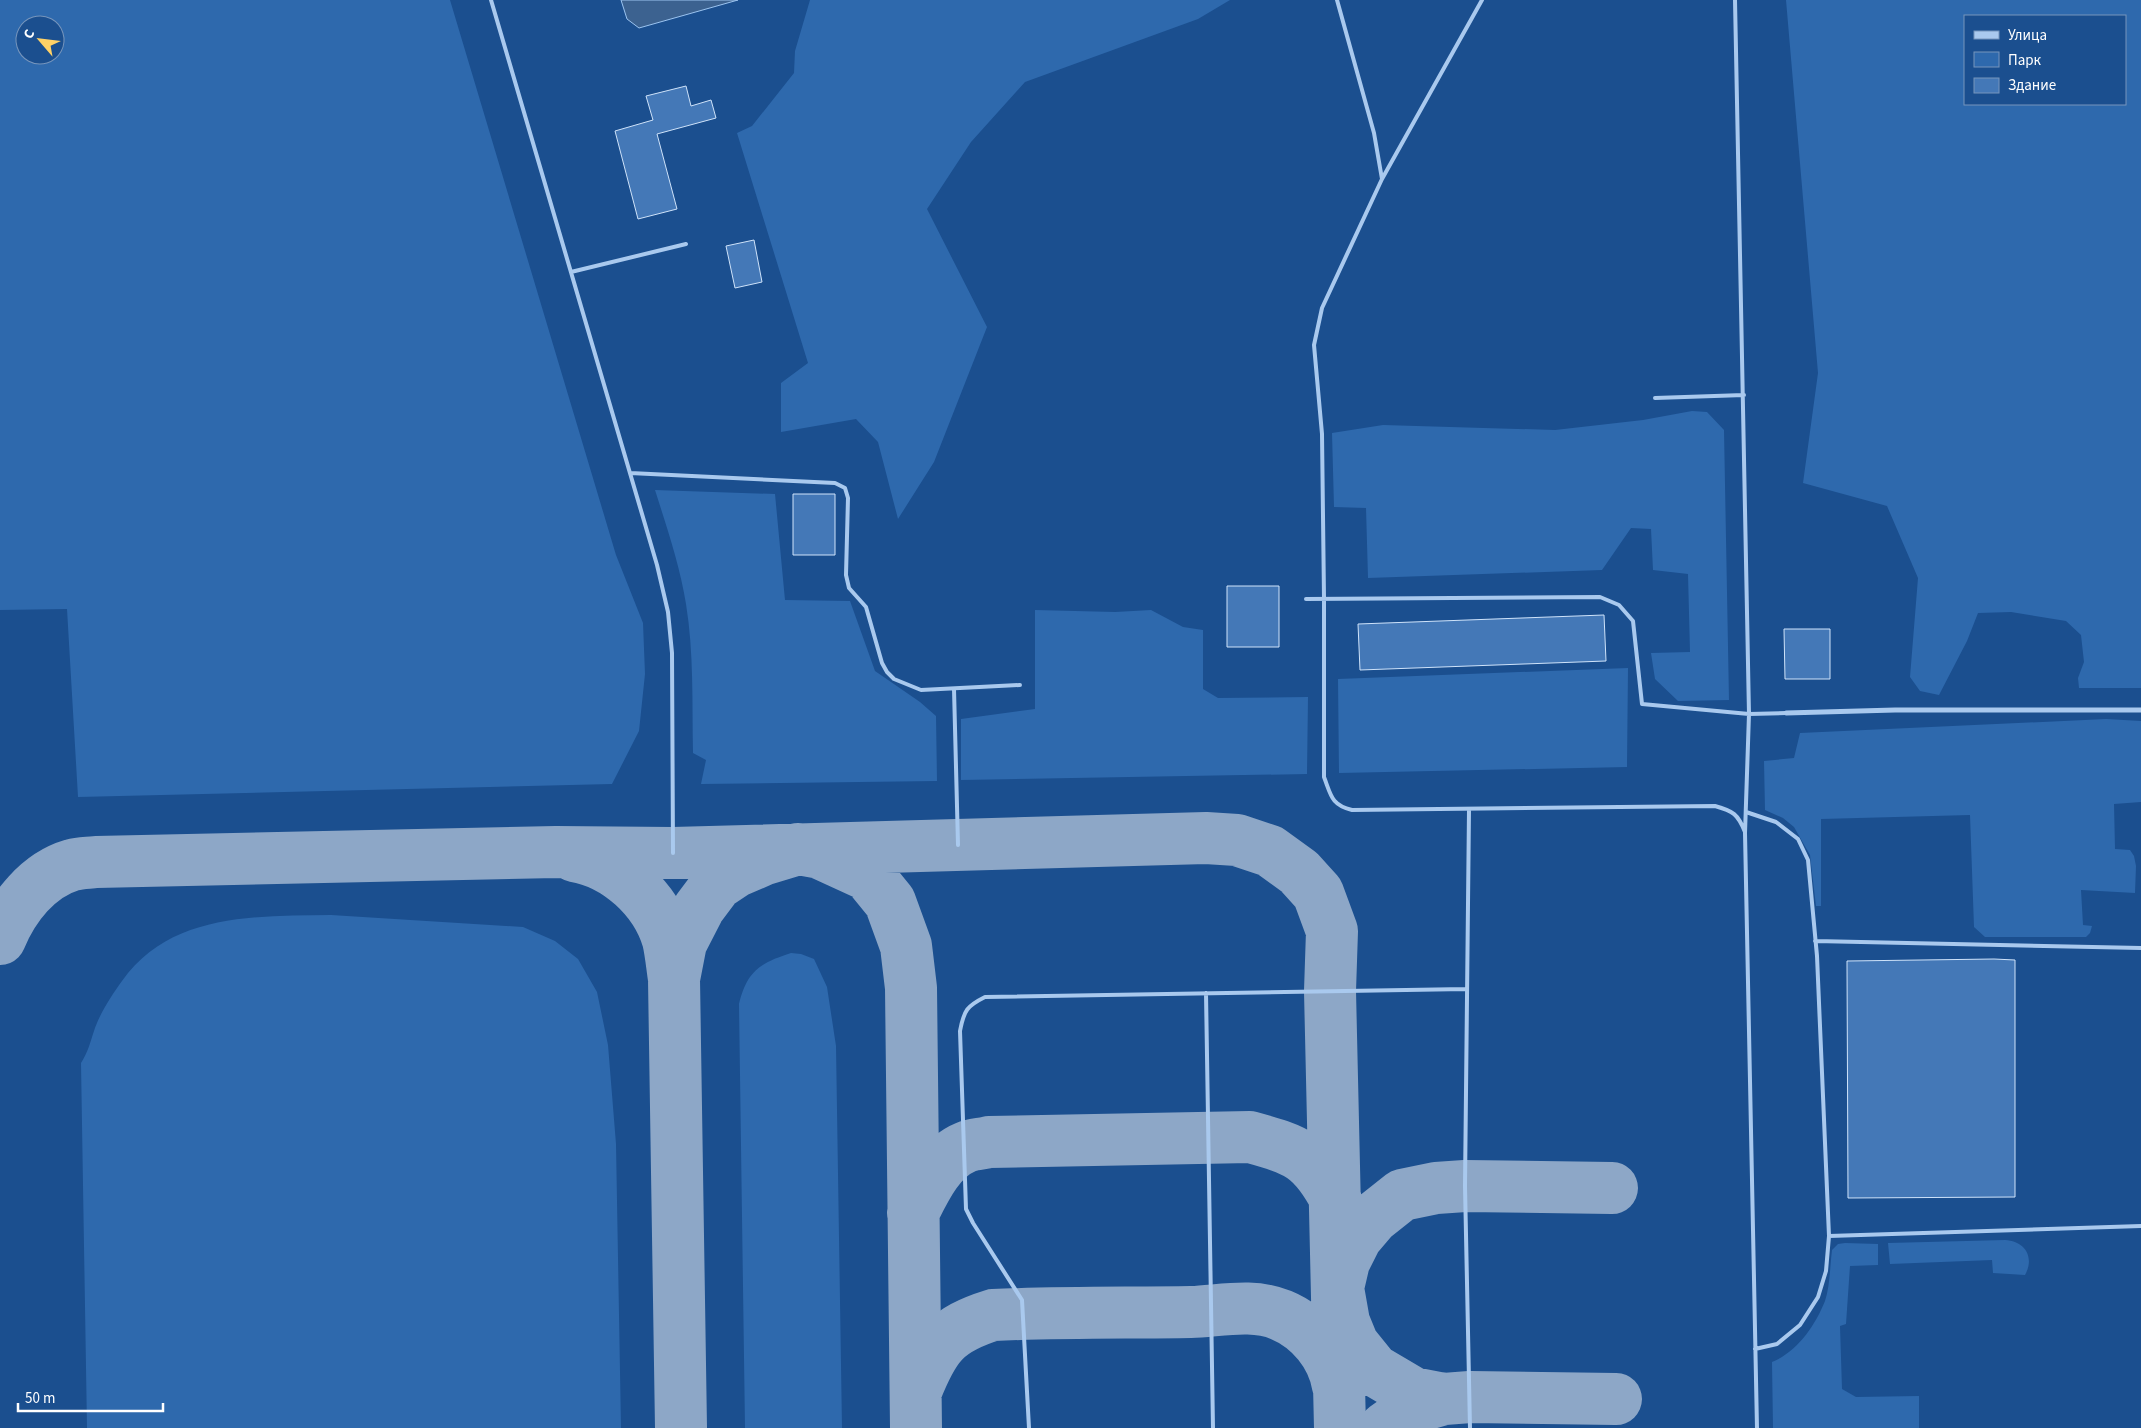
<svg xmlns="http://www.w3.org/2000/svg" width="2141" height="1428" viewBox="0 0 2141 1428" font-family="'Source Sans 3',sans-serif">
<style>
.green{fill:#2e69ad;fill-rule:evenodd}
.water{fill:#3c6290;stroke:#9cc4f0}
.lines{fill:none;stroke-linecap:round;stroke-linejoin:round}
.taxiway{stroke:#8da7c7;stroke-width:52}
.building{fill:#4478b7;stroke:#cfe3fa}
.service{stroke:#a9c9ee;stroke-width:4}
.minor{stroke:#a9c9ee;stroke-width:5}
</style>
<rect width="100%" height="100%" fill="#1b4f8f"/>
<path class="green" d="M0 0H450L616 555 643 623 645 674 639 731 612 784 78 797 67 609 0 610ZM25 25H55V55H25Z
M810 0H1230L1198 19 1025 82 971 142 927 209 987 327 934 462 898 519 878 442 856 419 781 432V383L808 363 737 133 752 126 794 73 795 51Z
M1786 0H2141V688H2079L2078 678 2084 662 2081 635 2066 621 2011 612 1978 613 1967 641 1939 695 1920 691 1910 677 1918 578 1887 506 1803 483 1818 373ZM1965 16H2125V104H1965Z
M1692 411 1707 412 1724 430 1729 700 1678 701 1655 679 1651 653 1690 652 1688 574 1653 570 1651 529 1631 528 1602 570 1368 578 1366 508 1334 507 1332 433 1383 425 1555 430 1643 420Z
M655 490 775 494 785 600 850 601 875 671 920 702 936 716 937 781 701 784 706 760 693 753C692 703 694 653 686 604 680 566 667 528 655 490Z
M1035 610 1115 612 1151 610 1183 627 1203 630V689L1218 698 1308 697 1307 774 961 780V719L1035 709Z
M1628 668 1627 767 1339 773 1338 679Z
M2106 719 2141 721V802L2114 804 2115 849 2130 850 2134 856 2136 866 2135 893 2081 890 2083 925 2092 926 2090 933 2086 937H1985L1974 927 1970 815 1821 819V906H1816L1810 855 1794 827 1783 818 1765 810 1764 761 1794 758 1800 733Z
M331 915 523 927 555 941 578 959 597 992 608 1045 616 1144 621 1428H87L81 1063C88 1052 90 1043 94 1031 99 1015 111 996 122 981 170 913 255 916 331 915Z
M791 953 801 954 814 959 827 987 836 1046 842 1428H745L739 1004C747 971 760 963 791 953Z
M2005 1240C2025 1241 2035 1257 2025 1275L1993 1273 1992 1260 1890 1264 1888 1243Z
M1845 1243 1878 1244V1265L1850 1266 1846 1324 1840 1326 1842 1389 1856 1397 1919 1396V1428H1773L1772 1362C1797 1352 1815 1326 1825 1301 1830 1286 1830 1266 1832 1250L1838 1244Z"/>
<path class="water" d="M621 0H738L639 28 627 19Z"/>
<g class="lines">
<path class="taxiway" d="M574 856C617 863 656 899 668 940 671 953 672 966 674 979L681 943 699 908 717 884 735 872 765 859 798 849 820 853 868 875 890 902 906 946 911 988 916 1428
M0 939C13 907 38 875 72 865 80 863 88 863 96 862L556 852 673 853 1206 838 1237 840 1270 851 1299 872 1318 893 1332 931 1330 991 1340 1428
M674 979 681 1428
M1612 1188 1465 1186 1436 1188 1402 1195 1373 1218 1356 1238 1344 1262 1338 1288 1344 1322 1353 1344 1374 1370 1413 1393 1444 1399 1470 1397 1616 1399
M913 1213C925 1189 939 1158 966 1147 973 1144 982 1144 989 1142L1250 1137C1297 1150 1312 1155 1336 1200
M916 1391C934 1346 945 1330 993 1315 1059 1312 1125 1313 1191 1312 1220 1311 1253 1303 1281 1315 1310 1327 1333 1355 1338 1386
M1385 1428 1413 1408 1444 1399"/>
</g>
<path class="building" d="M686 86 691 106 711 100 716 118 657 134 677 209 638 219 615 131 653 120 646 96Z
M754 240 762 282 735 288 726 246Z
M793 494H835V555H793Z
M1227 586H1279V647H1227Z
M1604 615 1606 661 1360 670 1358 624Z
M1784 629H1830V679H1785Z
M1994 959 2015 960V1197L1848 1198 1847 961Z"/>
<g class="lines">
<path class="service" d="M491 0 657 565 668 612 672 653 673 853
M1337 0 1374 133 1382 179
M1482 0 1382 179 1322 308 1314 345 1322 434 1324 598V777C1331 795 1331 805 1352 810L1715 806C1733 811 1738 814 1745 832
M1735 0 1749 714 1745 833 1757 1428
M571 272 686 244
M1655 398 1744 395
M630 473 835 483 845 488 848 498 846 575 849 588 866 607 882 663 887 672 894 679 921 690 1020 685
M1306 599 1600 597 1619 605 1633 621 1642 704 1749 714 1786 713
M954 689 958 845
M1469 810 1465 1186 1470 1428
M1746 812 1776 822 1798 839 1808 860 1817 956 1829 1236 1826 1271 1818 1297 1800 1325 1777 1344 1755 1349
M1815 941 2141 948
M1206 993 1213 1428
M1829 1236 2141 1226
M1029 1428 1022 1300 973 1223 966 1209 960 1031C964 1010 967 1006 985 997L1466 989"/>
<path class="minor" d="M1786 713 1895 710H2141"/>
</g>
<rect x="1964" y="15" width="162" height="90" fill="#1b4f8f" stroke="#7695bc"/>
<rect x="1974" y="31" width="25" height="8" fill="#a9c9ee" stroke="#7695bc"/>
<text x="2008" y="40" font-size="15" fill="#ffffff">Улица</text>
<rect x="1974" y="52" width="25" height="15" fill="#2e69ad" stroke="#7695bc"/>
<text x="2008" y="65" font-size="15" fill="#ffffff">Парк</text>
<rect x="1974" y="78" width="25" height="15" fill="#4478b7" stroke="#7695bc"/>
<text x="2008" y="90" font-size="15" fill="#ffffff">Здание</text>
<g transform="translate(40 40) rotate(298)"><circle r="24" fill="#1b4f8f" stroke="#7695bc"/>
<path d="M0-4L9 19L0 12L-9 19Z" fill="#ffd166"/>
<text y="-8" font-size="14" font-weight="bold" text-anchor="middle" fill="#ffffff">С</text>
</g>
<path d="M18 1403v8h145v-8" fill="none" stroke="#ffffff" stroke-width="2.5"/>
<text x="25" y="1403" font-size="15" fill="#ffffff" stroke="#1b4f8f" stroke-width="4" paint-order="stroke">50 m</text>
</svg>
